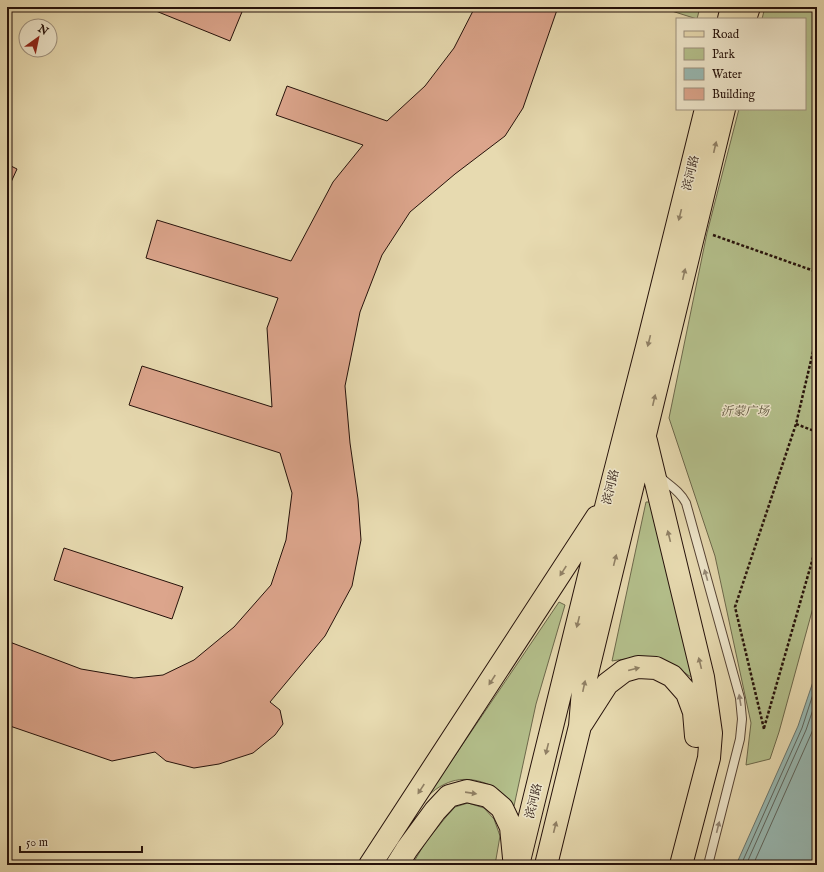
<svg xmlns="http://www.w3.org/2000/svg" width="824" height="872" viewBox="0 0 824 872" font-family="'IM FELL English','Noto Serif SC',serif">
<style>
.green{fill:#b4c08c;stroke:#6c684b}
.water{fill:#98b9b3;stroke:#6a766f}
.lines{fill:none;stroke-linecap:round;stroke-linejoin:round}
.shore{stroke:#5e655e;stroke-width:1}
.building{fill:#dca58c;stroke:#25110a}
.lane-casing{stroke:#564334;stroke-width:10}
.primary-casing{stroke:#25110a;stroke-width:24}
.path{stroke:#25110a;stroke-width:2.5;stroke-dasharray:3 2;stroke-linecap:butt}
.lane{stroke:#efe7cc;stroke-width:8}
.primary{stroke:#e7dab0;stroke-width:22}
.oneway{fill:#908065}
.oneway2{fill:#948775}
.labels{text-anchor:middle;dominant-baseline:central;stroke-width:3;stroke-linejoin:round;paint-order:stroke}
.street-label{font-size:12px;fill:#25110a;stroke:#efe7cc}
.park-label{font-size:12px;font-style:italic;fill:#574e38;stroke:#efe7cc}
</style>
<rect width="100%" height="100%" fill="#e7dab0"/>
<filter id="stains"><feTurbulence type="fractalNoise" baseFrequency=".005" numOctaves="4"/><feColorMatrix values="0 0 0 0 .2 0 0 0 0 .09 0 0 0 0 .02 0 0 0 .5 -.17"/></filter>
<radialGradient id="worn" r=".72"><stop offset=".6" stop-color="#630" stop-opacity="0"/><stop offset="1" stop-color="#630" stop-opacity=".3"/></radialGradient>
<path class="green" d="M659 7H700L697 19Z
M765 7H817V593L779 732 770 759 746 765 751 723 715 556 669 418 707 233 739 109H805V19H762Z
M646 502H653L694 679C686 674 678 667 669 664 651 658 632 657 612 661Z
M559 602 565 605 536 704 514 806C510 802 506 796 501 792 486 780 463 775 445 784 438 787 432 792 427 797Z
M468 803 484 808 494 819 500 836 495 865H412L425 843 446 817 455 807Z"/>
<path class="water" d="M817 670V865H736L798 726Z"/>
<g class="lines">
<path class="shore" d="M741 865 802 728 817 682
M746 865 806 730 817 698
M753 865 812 732 817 717"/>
</g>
<path class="building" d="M146 7H244L230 41Z
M475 7H558L523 108 505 136 455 174 410 212 382 255 360 312 345 386 350 443 358 499 361 540 352 586 325 636 270 702 280 710 283 724 275 735 253 753 219 764 194 768 166 761 155 752 112 761 7 725V641L81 669 134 678 163 675 194 660 234 627 271 585 286 540 292 493 280 453 129 405 142 366 272 407 267 328 278 298 146 258 157 220 291 261 333 182 363 145 276 115 287 86 387 121 425 86 454 48Z
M7 164 17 169 7 191Z
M64 548 183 587 172 619 54 580Z"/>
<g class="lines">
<defs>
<path id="lane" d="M660 477C669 485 680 491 686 503L740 698 742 719 740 739 708 865"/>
<path id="primary" d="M729 19 732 7
M745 19 749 7
M646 441 703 677 711 733 709 758 681 865
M582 723 607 684 624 671 638 667 656 668 672 676 687 693 694 712 696 736
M370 865 597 517
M397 865 407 849 435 811 449 796 467 791 488 796 502 808 511 827 514 858
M518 865 607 503 647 347 706 109
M546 865 580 726 583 690 724 109"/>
</defs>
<use href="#lane" class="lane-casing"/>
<use href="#primary" class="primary-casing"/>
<path class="path" d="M713 235 817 272
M796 424 817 432
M764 728 817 544
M764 729 735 607 796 424 817 335"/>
<use href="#lane" class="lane"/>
<use href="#primary" class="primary"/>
</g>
<defs><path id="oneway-solid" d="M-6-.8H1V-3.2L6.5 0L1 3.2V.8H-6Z"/></defs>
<g class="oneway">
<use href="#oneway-solid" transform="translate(715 147) rotate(-77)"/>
<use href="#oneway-solid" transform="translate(680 215) rotate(104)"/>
<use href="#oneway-solid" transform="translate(684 274) rotate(-77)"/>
<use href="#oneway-solid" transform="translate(649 341) rotate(104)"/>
<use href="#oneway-solid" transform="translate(654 400) rotate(-77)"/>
<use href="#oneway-solid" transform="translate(669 536) rotate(-104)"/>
<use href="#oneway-solid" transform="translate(615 560) rotate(-76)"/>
<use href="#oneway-solid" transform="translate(563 571) rotate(123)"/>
<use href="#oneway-solid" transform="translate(578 622) rotate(104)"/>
<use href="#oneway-solid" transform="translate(700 663) rotate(-104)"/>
<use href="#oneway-solid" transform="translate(634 669) rotate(-14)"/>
<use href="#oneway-solid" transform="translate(492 680) rotate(123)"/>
<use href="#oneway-solid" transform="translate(584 686) rotate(-78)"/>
<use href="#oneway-solid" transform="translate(547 749) rotate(104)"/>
<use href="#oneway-solid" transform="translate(421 789) rotate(123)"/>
<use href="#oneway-solid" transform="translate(471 793) rotate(8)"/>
<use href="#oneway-solid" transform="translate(555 827) rotate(-76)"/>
</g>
<g class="oneway2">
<use href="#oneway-solid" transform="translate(706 575) rotate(-106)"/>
<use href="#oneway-solid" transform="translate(740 700) rotate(-99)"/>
<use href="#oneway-solid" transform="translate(718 827) rotate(-76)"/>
</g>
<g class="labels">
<g class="street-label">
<text transform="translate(691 173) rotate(-76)">滨河路</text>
<text transform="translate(611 487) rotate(-76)">滨河路</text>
<text transform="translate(534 801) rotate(-76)">滨河路</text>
</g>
<g class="park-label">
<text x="745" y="411">沂蒙广场</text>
</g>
</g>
<rect width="824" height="872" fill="none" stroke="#e7dab0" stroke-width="24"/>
<rect x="8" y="8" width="808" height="856" fill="none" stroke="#25110a" stroke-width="2"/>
<rect x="12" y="12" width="800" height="848" fill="none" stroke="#25110a"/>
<rect x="676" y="18" width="130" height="92" fill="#efe7cc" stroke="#9e917e"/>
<rect x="684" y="31" width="20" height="6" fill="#e7dab0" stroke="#9e917e"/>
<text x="712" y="38" font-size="12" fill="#25110a">Road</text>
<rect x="684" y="48" width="20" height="12" fill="#b4c08c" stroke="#9e917e"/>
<text x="712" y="58" font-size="12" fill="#25110a">Park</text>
<rect x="684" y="68" width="20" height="12" fill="#98b9b3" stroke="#9e917e"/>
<text x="712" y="78" font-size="12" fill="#25110a">Water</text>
<rect x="684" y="88" width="20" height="12" fill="#dca58c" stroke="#9e917e"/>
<text x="712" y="98" font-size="12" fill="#25110a">Building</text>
<g transform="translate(38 38) rotate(33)"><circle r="19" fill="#efe7cc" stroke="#9e917e"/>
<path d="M0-3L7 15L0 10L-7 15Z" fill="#8f2418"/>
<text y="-6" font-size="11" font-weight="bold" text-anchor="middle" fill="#25110a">N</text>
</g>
<path d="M20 846v6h122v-6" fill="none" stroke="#25110a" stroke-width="2"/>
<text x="26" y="846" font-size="12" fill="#25110a" stroke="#efe7cc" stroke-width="3" paint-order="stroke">50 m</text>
<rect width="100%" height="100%" filter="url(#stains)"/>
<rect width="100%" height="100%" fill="url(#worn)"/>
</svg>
